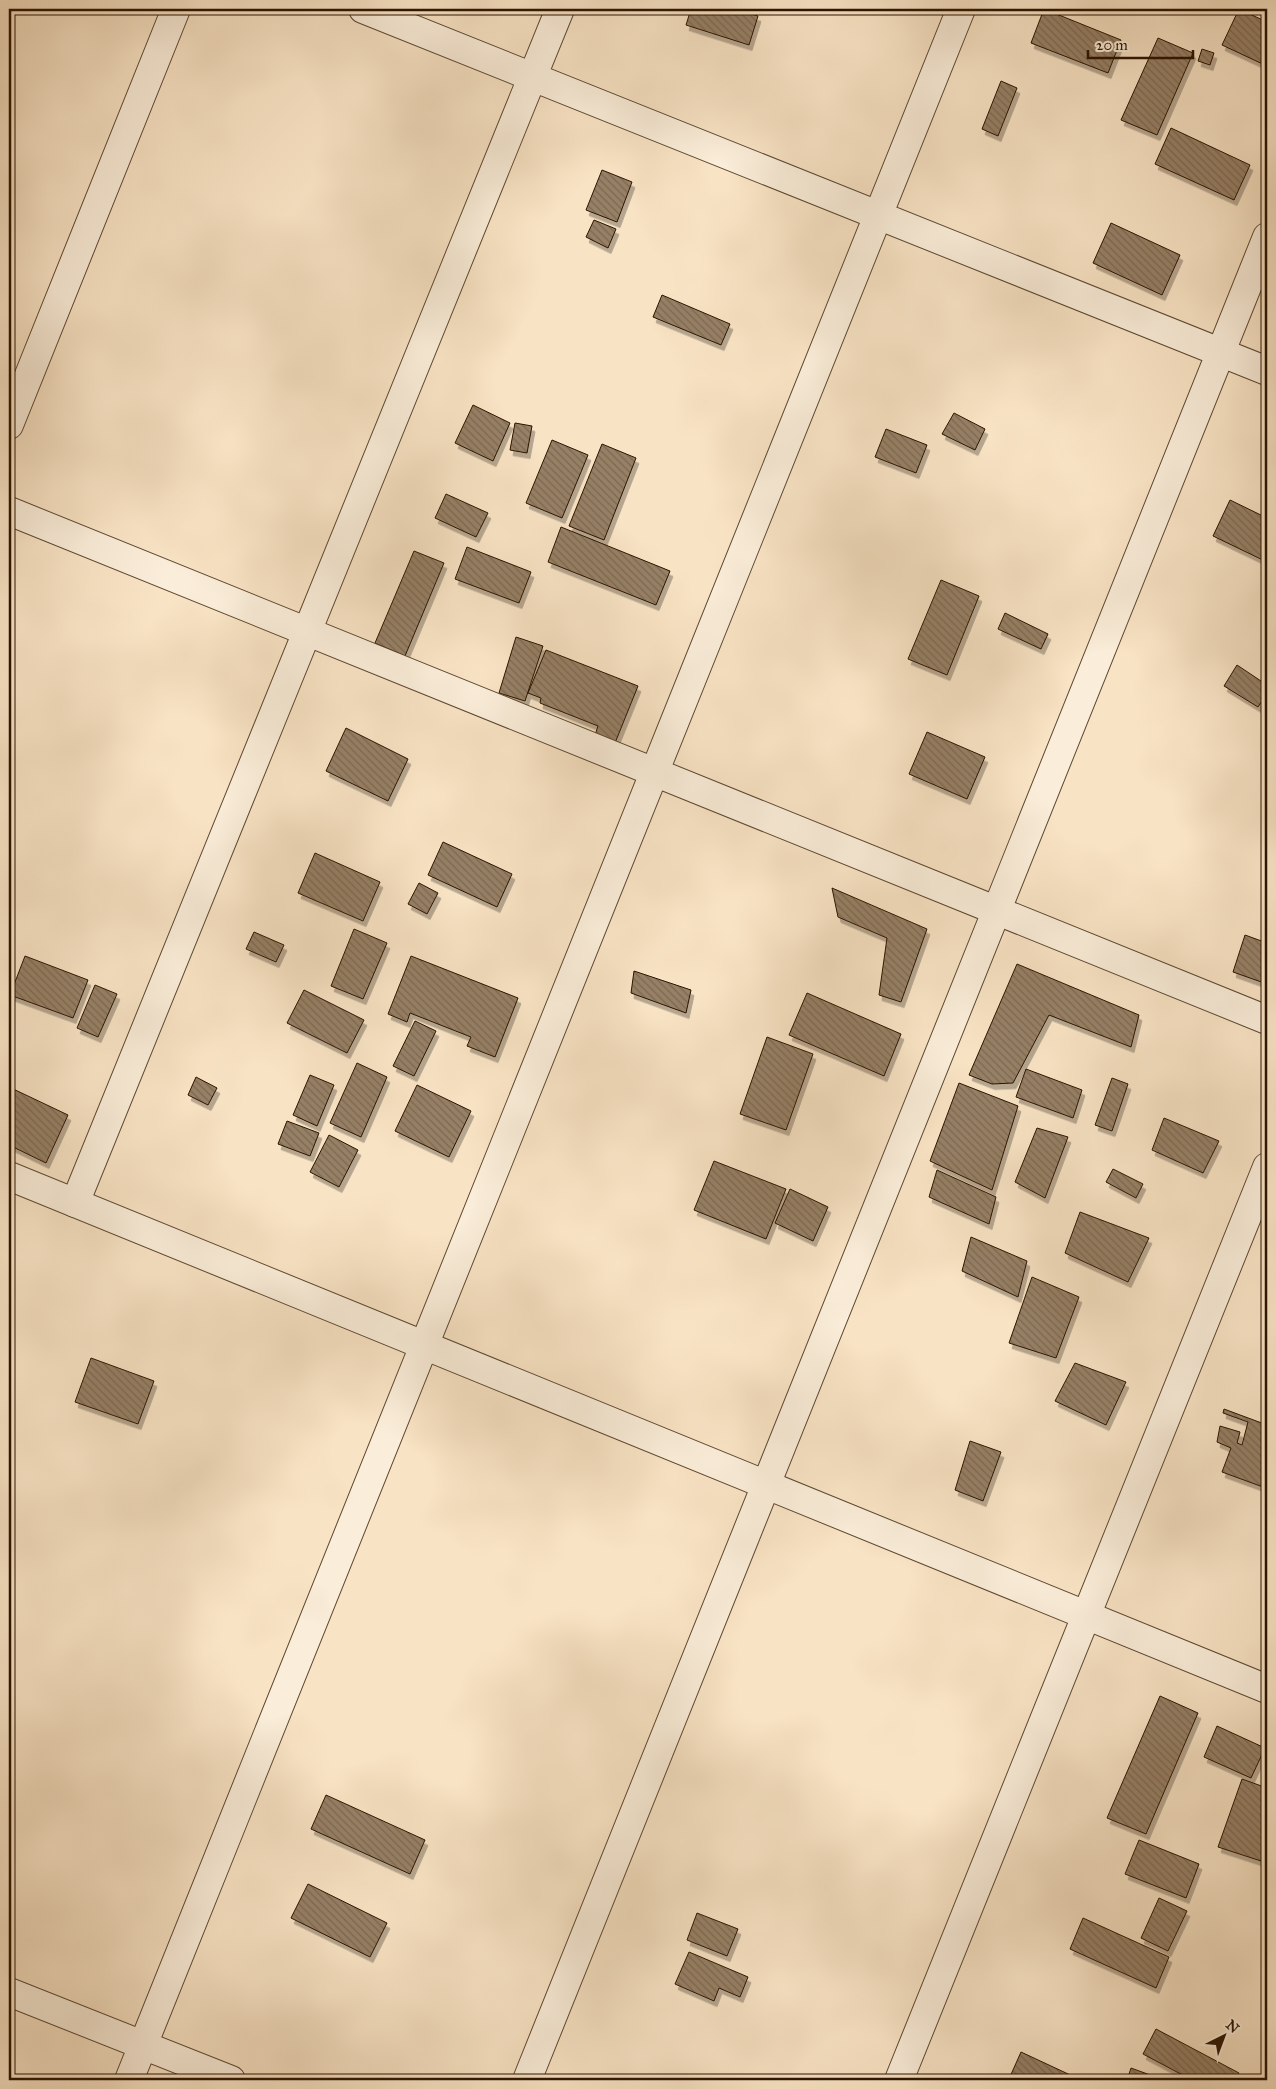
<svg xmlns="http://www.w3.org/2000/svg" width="1276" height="2089" viewBox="0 0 1276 2089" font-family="'IM FELL Great Primer',serif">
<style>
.building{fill:url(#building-back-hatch);stroke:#2b1400;filter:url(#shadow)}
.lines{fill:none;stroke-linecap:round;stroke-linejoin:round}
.minor-casing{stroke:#5e4831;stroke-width:30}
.tertiary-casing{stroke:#5e4831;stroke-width:30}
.minor{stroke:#faedd9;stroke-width:28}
.tertiary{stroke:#faedd9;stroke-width:28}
</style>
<defs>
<pattern id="building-back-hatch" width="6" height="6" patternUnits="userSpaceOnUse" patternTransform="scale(1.25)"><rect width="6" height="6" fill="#968066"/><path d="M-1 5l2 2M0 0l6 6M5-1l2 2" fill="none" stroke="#7b6852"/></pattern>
<filter id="shadow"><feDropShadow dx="3" dy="5.5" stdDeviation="0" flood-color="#0004"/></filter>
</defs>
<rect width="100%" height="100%" fill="#f8e3c4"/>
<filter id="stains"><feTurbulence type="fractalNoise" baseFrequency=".004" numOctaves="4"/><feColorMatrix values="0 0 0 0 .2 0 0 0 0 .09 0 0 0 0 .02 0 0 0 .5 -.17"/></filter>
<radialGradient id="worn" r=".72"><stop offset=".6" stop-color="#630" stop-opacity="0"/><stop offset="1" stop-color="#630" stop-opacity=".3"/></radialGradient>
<path class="building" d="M691 9H735L758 16 749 45 686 25Z
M1044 9 1121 40 1108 73 1031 43Z
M1239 9 1267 22V66L1222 45Z
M1158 38 1193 53 1157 135 1121 120Z
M1202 49 1214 53 1210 65 1198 61Z
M1001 81 1017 88 998 136 982 129Z
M1171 128 1250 165 1234 200 1155 164Z
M602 170 632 182 617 222 586 210Z
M594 220 616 229 608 248 586 237Z
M1111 223 1180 255 1162 295 1093 263Z
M662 295 730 324 721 345 653 317Z
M473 405 510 423 493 461 455 443Z
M954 413 985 429 975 450 942 434Z
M515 423 532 426 527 453 510 450Z
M886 429 927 445 916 473 875 457Z
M552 440 588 455 562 518 526 503Z
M602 444 636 458 604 540 569 526Z
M446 494 488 513 476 537 435 518Z
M1230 500 1267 518V562L1213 536Z
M561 527 670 571 656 605 548 562Z
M467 547 531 572 519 603 455 579Z
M414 551 444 563 405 656 375 643Z
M941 580 979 596 947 675 908 659Z
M1005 613 1048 634 1041 649 998 629Z
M516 637 543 646 525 701 499 693Z
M546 650 638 686 615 743 595 735 598 726 540 703 541 698 528 693Z
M1237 665 1267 685V693L1258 707 1224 686Z
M346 728 408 759 388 801 326 771Z
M927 732 985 757 967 799 909 774Z
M443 842 512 874 497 907 428 875Z
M315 853 380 882 363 921 298 893Z
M419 883 438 893 427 914 408 904Z
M832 888 927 929 901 1002 879 995 887 938 838 917Z
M354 929 387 943 363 999 331 986Z
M254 932 284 945 276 962 246 949Z
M1245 935 1267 943V984L1233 972Z
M25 956 88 980 73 1018 10 995Z
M411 956 518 998 495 1057 467 1046 471 1037 410 1013 407 1022 388 1014Z
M1017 964 1139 1015 1131 1047 1049 1015 1013 1083 992 1084 969 1075Z
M634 971 691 990 686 1013 631 993Z
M95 985 117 994 98 1037 77 1028Z
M304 990 364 1020 347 1053 287 1023Z
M807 993 901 1034 884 1076 789 1035Z
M415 1021 436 1031 414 1076 393 1066Z
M767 1037 813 1054 786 1130 740 1114Z
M357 1063 387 1077 361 1137 330 1123Z
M1026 1069 1082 1090 1073 1118 1016 1097Z
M310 1075 334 1085 317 1126 293 1115Z
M196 1077 217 1088 208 1105 188 1095Z
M1112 1078 1128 1084 1112 1131 1095 1125Z
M959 1083 1018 1106 992 1190 930 1161Z
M417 1085 471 1111 449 1157 395 1131Z
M9 1087 68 1115 46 1163 9 1145Z
M1164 1118 1219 1141 1203 1173 1152 1150Z
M287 1121 319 1133 310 1156 278 1144Z
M1037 1128 1068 1137 1045 1198 1015 1182Z
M329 1135 358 1150 339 1187 310 1172Z
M714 1161 786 1189 766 1239 694 1210Z
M1113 1169 1143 1184 1136 1198 1106 1182Z
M937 1170 996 1197 989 1224 929 1197Z
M790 1189 828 1207 813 1241 775 1223Z
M1080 1212 1149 1238 1128 1282 1065 1253Z
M971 1237 1027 1261 1018 1297 962 1271Z
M1032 1277 1079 1297 1056 1358 1009 1343Z
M91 1358 154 1381 138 1424 75 1402Z
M1075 1363 1126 1382 1106 1425 1055 1401Z
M1224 1409 1267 1425 1265 1440 1267 1441V1477L1263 1487 1222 1472 1231 1448 1217 1442 1220 1426 1240 1432 1237 1443 1242 1445 1248 1422 1223 1413Z
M970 1441 1001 1452 983 1501 955 1490Z
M1160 1696 1198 1713 1146 1834 1107 1818Z
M1217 1726 1265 1748 1251 1778 1204 1757Z
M1242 1779 1267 1788V1843L1261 1861 1218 1847Z
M326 1795 425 1840 410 1874 311 1829Z
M1139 1840 1199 1864 1186 1898 1125 1874Z
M308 1884 387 1923 370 1957 291 1918Z
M1159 1898 1187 1911 1168 1951 1141 1938Z
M697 1913 738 1929 727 1956 687 1940Z
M1083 1918 1169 1957 1156 1988 1070 1949Z
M689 1952 748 1977 740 1997 719 1988 714 2001 675 1984Z
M1156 2029 1239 2073 1235 2080H1192L1143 2054Z
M1021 2052 1081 2080H1011L1009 2079Z
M1131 2068 1164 2080H1127Z"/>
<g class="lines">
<defs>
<path id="minor" d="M363 9 1267 371
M9 425 176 9
M9 511 1267 1020
M75 1203 560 9
M9 1992 231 2080
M129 2080 961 9
M527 2080 1267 237
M899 2080 1267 1167"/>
<path id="tertiary" d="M9 1176 1267 1689"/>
</defs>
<use href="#minor" class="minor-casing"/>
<use href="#tertiary" class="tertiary-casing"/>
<use href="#minor" class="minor"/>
<use href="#tertiary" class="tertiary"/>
</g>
<rect width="1276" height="2089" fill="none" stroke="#f8e3c4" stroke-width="30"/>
<rect x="10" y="10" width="1256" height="2069" fill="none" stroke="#2b1400" stroke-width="2.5"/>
<rect x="15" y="15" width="1246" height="2059" fill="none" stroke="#2b1400"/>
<g transform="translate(1224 2036) rotate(42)" stroke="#faedd9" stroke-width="4" paint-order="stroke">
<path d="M0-4L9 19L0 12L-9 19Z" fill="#2b1400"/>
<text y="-8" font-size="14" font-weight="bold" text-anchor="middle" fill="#2b1400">N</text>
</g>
<path d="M1088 50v8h105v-8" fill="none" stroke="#2b1400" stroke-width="2.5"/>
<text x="1096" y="50" font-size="15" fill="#2b1400" stroke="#faedd9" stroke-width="4" paint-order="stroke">20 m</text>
<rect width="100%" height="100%" filter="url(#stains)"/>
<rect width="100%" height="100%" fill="url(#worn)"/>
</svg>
